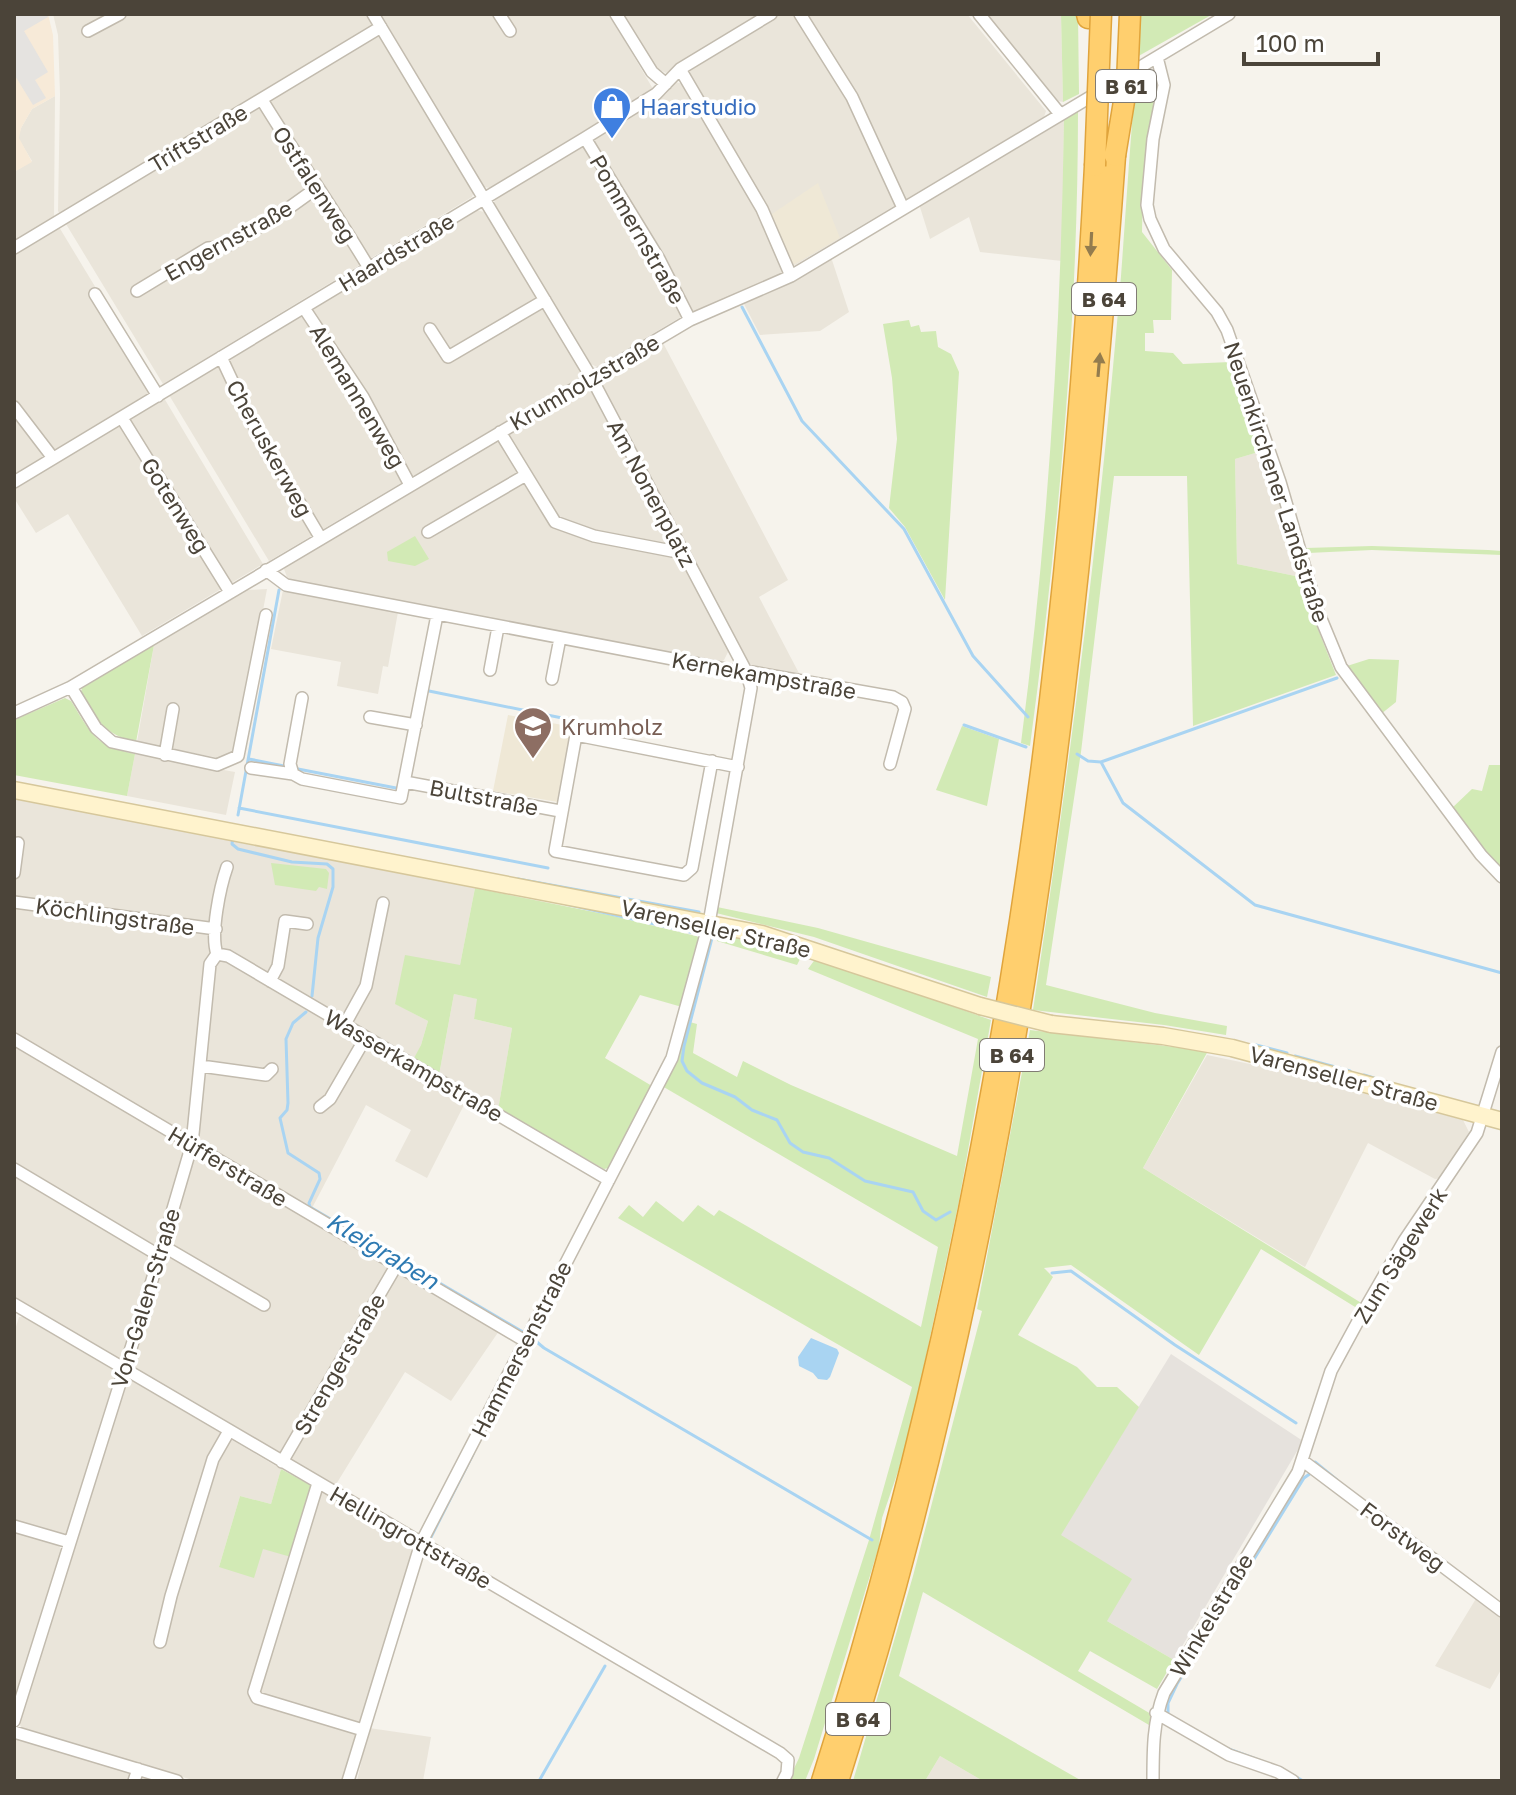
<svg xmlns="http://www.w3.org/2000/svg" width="1516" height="1795" viewBox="0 0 1516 1795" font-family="'Golos Text',sans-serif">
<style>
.residential{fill:#eae5da}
.commercial{fill:#f7ead8}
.industrial{fill:#e6e2dd}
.education{fill:#efe8d6}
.green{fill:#d2eab5}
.parking{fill:#e5e3e0}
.water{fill:#a9d4f2}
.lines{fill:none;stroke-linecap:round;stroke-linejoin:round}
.stream{stroke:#a9d4f2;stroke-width:3}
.street-casing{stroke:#c2bbae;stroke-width:14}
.secondary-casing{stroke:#d6c79b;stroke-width:19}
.highway-casing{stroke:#e0a43c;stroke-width:23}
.street{stroke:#fff;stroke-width:11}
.secondary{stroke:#fff3cd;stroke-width:16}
.highway{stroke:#ffcf6e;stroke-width:20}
.secondary-bridge-casing{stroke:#d6c79b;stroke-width:19;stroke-linecap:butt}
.highway-bridge-casing{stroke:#e0a43c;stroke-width:23;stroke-linecap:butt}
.secondary-bridge{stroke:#fff3cd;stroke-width:16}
.highway-bridge{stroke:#ffcf6e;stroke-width:20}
.oneway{fill:#937c4e}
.labels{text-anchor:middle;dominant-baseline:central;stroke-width:7;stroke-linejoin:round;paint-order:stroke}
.shield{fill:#fff;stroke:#817c74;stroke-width:2}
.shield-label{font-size:20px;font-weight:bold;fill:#4b4439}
.shop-label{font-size:22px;fill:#366cbe;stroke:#fff;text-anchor:start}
.street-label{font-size:22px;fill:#4b4439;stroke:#fff}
.education-label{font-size:22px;fill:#785e54;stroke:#fff;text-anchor:start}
.water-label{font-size:24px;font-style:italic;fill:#2e7ab2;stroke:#fff}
</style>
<rect width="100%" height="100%" fill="#f6f3ec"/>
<path class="residential" d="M53 14H367L372 23 371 26 60 214 58 211 60 94 58 35Z
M381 14H609L653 89 490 188 484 187Z
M623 14H760L666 73 655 68Z
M780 14H967L1046 111 1044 117 795 265 788 263 686 70Z
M987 14H1061L1063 102 1058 101Z
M379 34 474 191 472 197 163 384 66 224Z
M676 82 686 85 760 211 785 272 767 282 679 318 597 367 591 364 494 205 495 198 666 94Z
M55 96 54 218 14 242V172L32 161 18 138 21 128 32 109Z
M1064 118 1062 261 980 252 969 217 930 239 919 204Z
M477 210 487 213 581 368 579 378 269 561 169 395Z
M59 227 157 389 14 475V255Z
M831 257 849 312 820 331 760 335 744 304 773 291Z
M662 341 788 580 759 597 801 677 757 669 749 663 600 383 602 376Z
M583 387 590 389 729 650 724 660 720 662 296 582 287 577 284 569 290 562Z
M164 398 263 564 142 636 68 514 36 533 14 498V489Z
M1262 451 1272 473 1300 577 1237 564 1235 459Z
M267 589 236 753 219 758 137 742 154 645 247 590Z
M283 590 398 612 388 667 383 666 378 694 337 686 341 662 271 649Z
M135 754 235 772 226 815 127 796Z
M14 799 475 888 460 965 396 1004 428 1021 421 1045 410 1068 466 1101 427 1178 395 1161 411 1130 366 1105 311 1210 14 1033Z
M454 994 478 999 474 1019 512 1028 498 1110 439 1075Z
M14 1045 499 1331 451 1401 405 1372 335 1486 14 1297Z
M1207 1055 1269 1068 1463 1120 1469 1132 1441 1178 1435 1179 1368 1143 1305 1267 1143 1168Z
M19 1317H23L113 1370 115 1377 67 1532 62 1535 14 1520V1333Z
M131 1380 281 1469 271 1504 240 1496 219 1567 263 1548 312 1486 408 1543 412 1553 343 1781H196L23 1729 19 1724 125 1382Z
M14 1532 59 1545 61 1551 14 1704Z
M1477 1597 1502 1617V1668L1490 1689 1435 1666Z
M369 1728 431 1737 423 1781H357Z
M18 1738 159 1781H14V1742Z
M940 1756 983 1781H925Z"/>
<path class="commercial" d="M14 14H48L53 35 55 96 32 109 21 128 19 138 32 162 14 172Z"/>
<path class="industrial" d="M1171 1354 1303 1441 1174 1660 1107 1621 1060 1535Z"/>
<path class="education" d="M818 183 840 238 795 264 789 262 769 216Z
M508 715 568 726 571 729 558 802 493 791Z"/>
<path class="green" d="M1061 14H1078L1079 94 1063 102Z
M1138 14H1213L1135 58Z
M1145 73 1153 77 1157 87 1143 179 1142 232 1172 270 1171 320H1153L1154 333H1145V351L1173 353 1183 364 1231 362 1262 451 1235 459 1237 564 1300 577 1305 596 1336 675 1193 726 1187 476H1114L1081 752 1046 985 1155 1013 1227 1026 1226 1035 1164 1025 1033 1010C1070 766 1101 521 1121 276 1126 209 1130 143 1136 76Z
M1078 111C1078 323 1058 536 1030 746L1021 743C1048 536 1061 327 1064 118Z
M909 320 911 327 919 325 921 332 936 331 938 347 951 354 959 372 945 600 905 527 889 508 897 439 892 378 883 324Z
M415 536 429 559 415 566 388 561 387 552Z
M1372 546 1488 550 1502 551V555L1372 550 1308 553 1306 548Z
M154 645 136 742C104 734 98 721 81 694L82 688Z
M1369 659 1399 660 1396 702 1381 714 1347 666Z
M65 698 71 701C92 735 94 745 135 754L127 796 14 775V720Z
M962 726 999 739 987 806 936 790Z
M1489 765H1502V868L1485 852 1452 808 1472 789 1482 791Z
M271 863 326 869 329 873 327 889 319 887 316 891 275 885Z
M475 888 609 915 700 937 682 1007 640 995 605 1058 652 1086 609 1168 604 1169 498 1110 512 1028 474 1019 477 999 454 994 439 1075 413 1060 421 1045 428 1021 395 1004 405 955 460 965Z
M717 907 818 928 991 977 987 997 814 937 716 913Z
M719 932 760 941 802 955 797 965 717 941Z
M816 958 991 1020 959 1201 919 1389 903 1457 882 1518 879 1546 814 1759 805 1781H788L799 1758 869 1540 912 1387 618 1218 629 1205 643 1217 656 1201 683 1222 698 1205 714 1216 719 1210 921 1327 938 1247 662 1086 686 1021 697 1024 693 1053 737 1077 743 1061 791 1085 957 1156 978 1039 808 969Z
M1030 1030 1208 1051 1143 1168 1363 1304 1360 1310 1261 1249 1199 1355 1071 1265 1044 1268 1053 1277 1018 1335 1077 1367 1097 1387H1117L1139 1407 1061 1535 1132 1579 1107 1621 1174 1660 1157 1689 1090 1651 1078 1671 1151 1714 1149 1725 923 1592 899 1676 1082 1781H983L940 1756 925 1781H853L913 1576 982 1311 977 1309Z
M281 1469 312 1486 291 1557 263 1549 254 1578 219 1567 240 1496 271 1504Z"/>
<path class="parking" d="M14 14H46L48 17 24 31 48 72 35 80 46 98 33 105 14 74Z"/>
<path class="water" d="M811 1338 837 1349 839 1353 830 1377 827 1380 818 1379 813 1373 799 1366 798 1357Z"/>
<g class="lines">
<path class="stream" d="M742 307 802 421 904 529 973 656 1028 717
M429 691 572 720
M964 725 1026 747
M1077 754 1088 761 1101 762 1337 678
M249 759 284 766
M1101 762 1123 803 1255 905 1502 973
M298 769 396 788
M239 808 548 868
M238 815 279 590
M233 837 232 844 238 849 292 862 327 864 333 869V887L318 938 312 996
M518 879 699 912
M566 904 699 934
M712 938 684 1046 682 1061 687 1071 702 1083 735 1097 752 1110 777 1120 790 1143 803 1152 829 1158 865 1181 913 1192 923 1211 936 1220 950 1212
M306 1012 293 1023 286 1039 288 1103 287 1110 280 1118 288 1153 319 1173 320 1179 309 1203 310 1207 523 1332
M1256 1045 1287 1053
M1295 1056 1350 1071
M1364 1075 1374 1078
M1052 1273 1071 1271 1175 1345 1296 1423
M532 1338 544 1348 872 1540
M1315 1462 1337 1480
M432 1544 430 1539 473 1454
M1168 1714V1703L1177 1684 1304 1478 1311 1473
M1226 1748 1283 1769
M1293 1775 1303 1781
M539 1781 605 1666"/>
<defs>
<path id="street" d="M499 14 510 31
M616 14 652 72 666 84
M800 14 852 97 903 208
M979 14 1060 114
M88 31 120 14
M1157 57 1164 85 1153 139 1147 205 1150 219 1164 249 1217 312 1227 330 1280 482 1317 609 1341 667 1481 855 1502 877
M680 69 762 209 791 276
M262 100C297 157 335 211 369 268
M585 138 659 259 690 320
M14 248 381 27
M137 291 208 248 225 247 279 215 318 187
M95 294 158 396
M304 308 363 397 410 485
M430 329 448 357 545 300
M221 357 251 421 320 537
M14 407 53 458
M122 418 230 592
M500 432 555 522 594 536 672 551 681 548
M14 482 585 138 656 94 680 69 771 14
M428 532 526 475
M266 570 286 585 730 670 746 671 893 697 902 702 905 709 890 764
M490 670 498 627
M552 679 560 638
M71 687 96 728 112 742 217 765 238 756 266 615
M302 698 290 764 293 774 302 779 401 798 437 615
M14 713 71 687 690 320 791 276 1229 14
M370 717 416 725
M165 755 173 709
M712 761 692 868 684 875 555 851 576 735 738 767
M251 768 293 774
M405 782 560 811
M14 873 18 843
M14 902 216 929
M217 954 228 956 609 1180
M270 981 278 966 285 921 307 924
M345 1024 366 986 383 903
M14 1039 525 1341
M201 1066 266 1075 272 1069
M320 1107 330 1099 366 1037
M14 1169 160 1256
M163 1246 264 1305
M14 1304 780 1753 788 1760 787 1773 783 1781
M1303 1461 1502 1611
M282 1462 396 1266
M318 1483 254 1692 257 1698 363 1730
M14 1526 69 1542
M160 1642 171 1596 213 1459 229 1431
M1156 1713 1229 1755 1278 1772 1293 1781
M14 1721 148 1294 192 1144 210 964 217 954C210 934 220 887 227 867
M14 1732 177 1781
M134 1781 138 1769
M348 1781 421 1543 672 1058 709 923 751 688 746 671 591 377 373 14
M1153 1781C1153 1749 1153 1722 1164 1693L1298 1472 1331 1371 1363 1312 1404 1241 1477 1133 1502 1052"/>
<path id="secondary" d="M14 790 762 934 980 1006
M1051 1024 1163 1036 1232 1048 1502 1121"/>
<path id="highway" d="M1087 14 1088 18
M822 1781C988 1260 1067 712 1095 166
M838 1781C1007 1255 1075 706 1115 156"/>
</defs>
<use href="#street" class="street-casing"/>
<use href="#secondary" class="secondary-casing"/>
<use href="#highway" class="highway-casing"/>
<use href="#street" class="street"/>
<use href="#secondary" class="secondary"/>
<use href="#highway" class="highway"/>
<defs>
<path id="secondary-bridge" d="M980 1006 1051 1024"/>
<path id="highway-bridge" d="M1115 156 1127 83 1130 14
M1095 166 1101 14"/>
</defs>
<use href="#secondary-bridge" class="secondary-bridge-casing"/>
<use href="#highway-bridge" class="highway-bridge-casing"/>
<use href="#secondary-bridge" class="secondary-bridge"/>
<use href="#highway-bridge" class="highway-bridge"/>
</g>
<defs><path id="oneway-solid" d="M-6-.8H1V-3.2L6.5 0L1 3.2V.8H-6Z" transform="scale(2)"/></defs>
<g class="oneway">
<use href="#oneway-solid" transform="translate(1091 244) rotate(93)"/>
<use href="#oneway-solid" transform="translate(1099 365) rotate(-85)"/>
</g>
<defs>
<symbol id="shop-pin" viewBox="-11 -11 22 30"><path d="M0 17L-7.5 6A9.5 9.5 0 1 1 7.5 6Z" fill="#3f7fe0" stroke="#fff"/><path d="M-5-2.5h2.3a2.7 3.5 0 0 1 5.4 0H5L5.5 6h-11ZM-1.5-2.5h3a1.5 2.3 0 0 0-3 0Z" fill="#fff"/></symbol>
<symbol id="school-pin" viewBox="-11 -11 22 30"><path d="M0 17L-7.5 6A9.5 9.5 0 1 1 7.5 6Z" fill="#8d6e63" stroke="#fff"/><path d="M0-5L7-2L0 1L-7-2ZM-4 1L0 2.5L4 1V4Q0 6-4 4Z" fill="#fff"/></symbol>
</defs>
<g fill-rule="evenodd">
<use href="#shop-pin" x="590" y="84" width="44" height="60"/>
<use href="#school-pin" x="511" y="704" width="44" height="60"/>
</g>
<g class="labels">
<g class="shield">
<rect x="1096" y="70" width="60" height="32" rx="6"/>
<rect x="1072" y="283" width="64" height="32" rx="6"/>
<rect x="980" y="1039" width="64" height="32" rx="6"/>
<rect x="826" y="1703" width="64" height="32" rx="6"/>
</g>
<g class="shield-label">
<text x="1126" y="86">B 61</text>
<text x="1104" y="299">B 64</text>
<text x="1012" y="1055">B 64</text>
<text x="858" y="1719">B 64</text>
</g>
<g class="shop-label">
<text x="640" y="106">Haarstudio</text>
</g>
<g class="street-label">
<text transform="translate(198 138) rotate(-31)">Triftstraße</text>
<text transform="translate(315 184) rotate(57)">Ostfalenweg</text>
<text transform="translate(638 229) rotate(60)">Pommernstraße</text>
<text transform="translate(228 240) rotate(-29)">Engernstraße</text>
<text transform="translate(396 252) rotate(-31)">Haardstraße</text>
<text transform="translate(584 382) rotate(-30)">Krumholzstraße</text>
<text transform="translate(358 396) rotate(59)">Alemannenweg</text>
<text transform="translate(270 448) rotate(61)">Cheruskerweg</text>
<text transform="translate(1277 482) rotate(72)">Neuenkirchener Landstraße</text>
<text transform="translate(652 493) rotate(62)">Am Nonenplatz</text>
<text transform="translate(176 505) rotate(58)">Gotenweg</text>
<text transform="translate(764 675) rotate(10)">Kernekampstraße</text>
<text transform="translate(484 797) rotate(11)">Bultstraße</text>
<text transform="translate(115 916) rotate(8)">Köchlingstraße</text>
<text transform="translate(716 928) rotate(13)">Varenseller Straße</text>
<text transform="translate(414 1065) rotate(30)">Wasserkampstraße</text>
<text transform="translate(1344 1078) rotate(15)">Varenseller Straße</text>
<text transform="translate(228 1166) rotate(31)">Hüfferstraße</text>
<text transform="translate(1400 1255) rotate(-58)">Zum Sägewerk</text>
<text transform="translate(145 1298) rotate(-73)">Von-Galen-Straße</text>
<text transform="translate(521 1349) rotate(-63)">Hammersenstraße</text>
<text transform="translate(339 1364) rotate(-60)">Strengerstraße</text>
<text transform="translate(1403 1536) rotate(37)">Forstweg</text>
<text transform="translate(411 1537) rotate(30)">Hellingrottstraße</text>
<text transform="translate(1211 1615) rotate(-59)">Winkelstraße</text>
</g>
<g class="education-label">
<text x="561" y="726">Krumholz</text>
</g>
<g class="water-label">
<text transform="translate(383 1250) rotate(31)">Kleigraben</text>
</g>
</g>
<rect width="1516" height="1795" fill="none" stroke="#4b4439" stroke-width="32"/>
<path d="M1244 52v12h134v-12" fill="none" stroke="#4b4439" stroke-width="4"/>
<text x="1256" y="52" font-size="24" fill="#4b4439" stroke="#ffffff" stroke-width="6" paint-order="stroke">100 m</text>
</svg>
